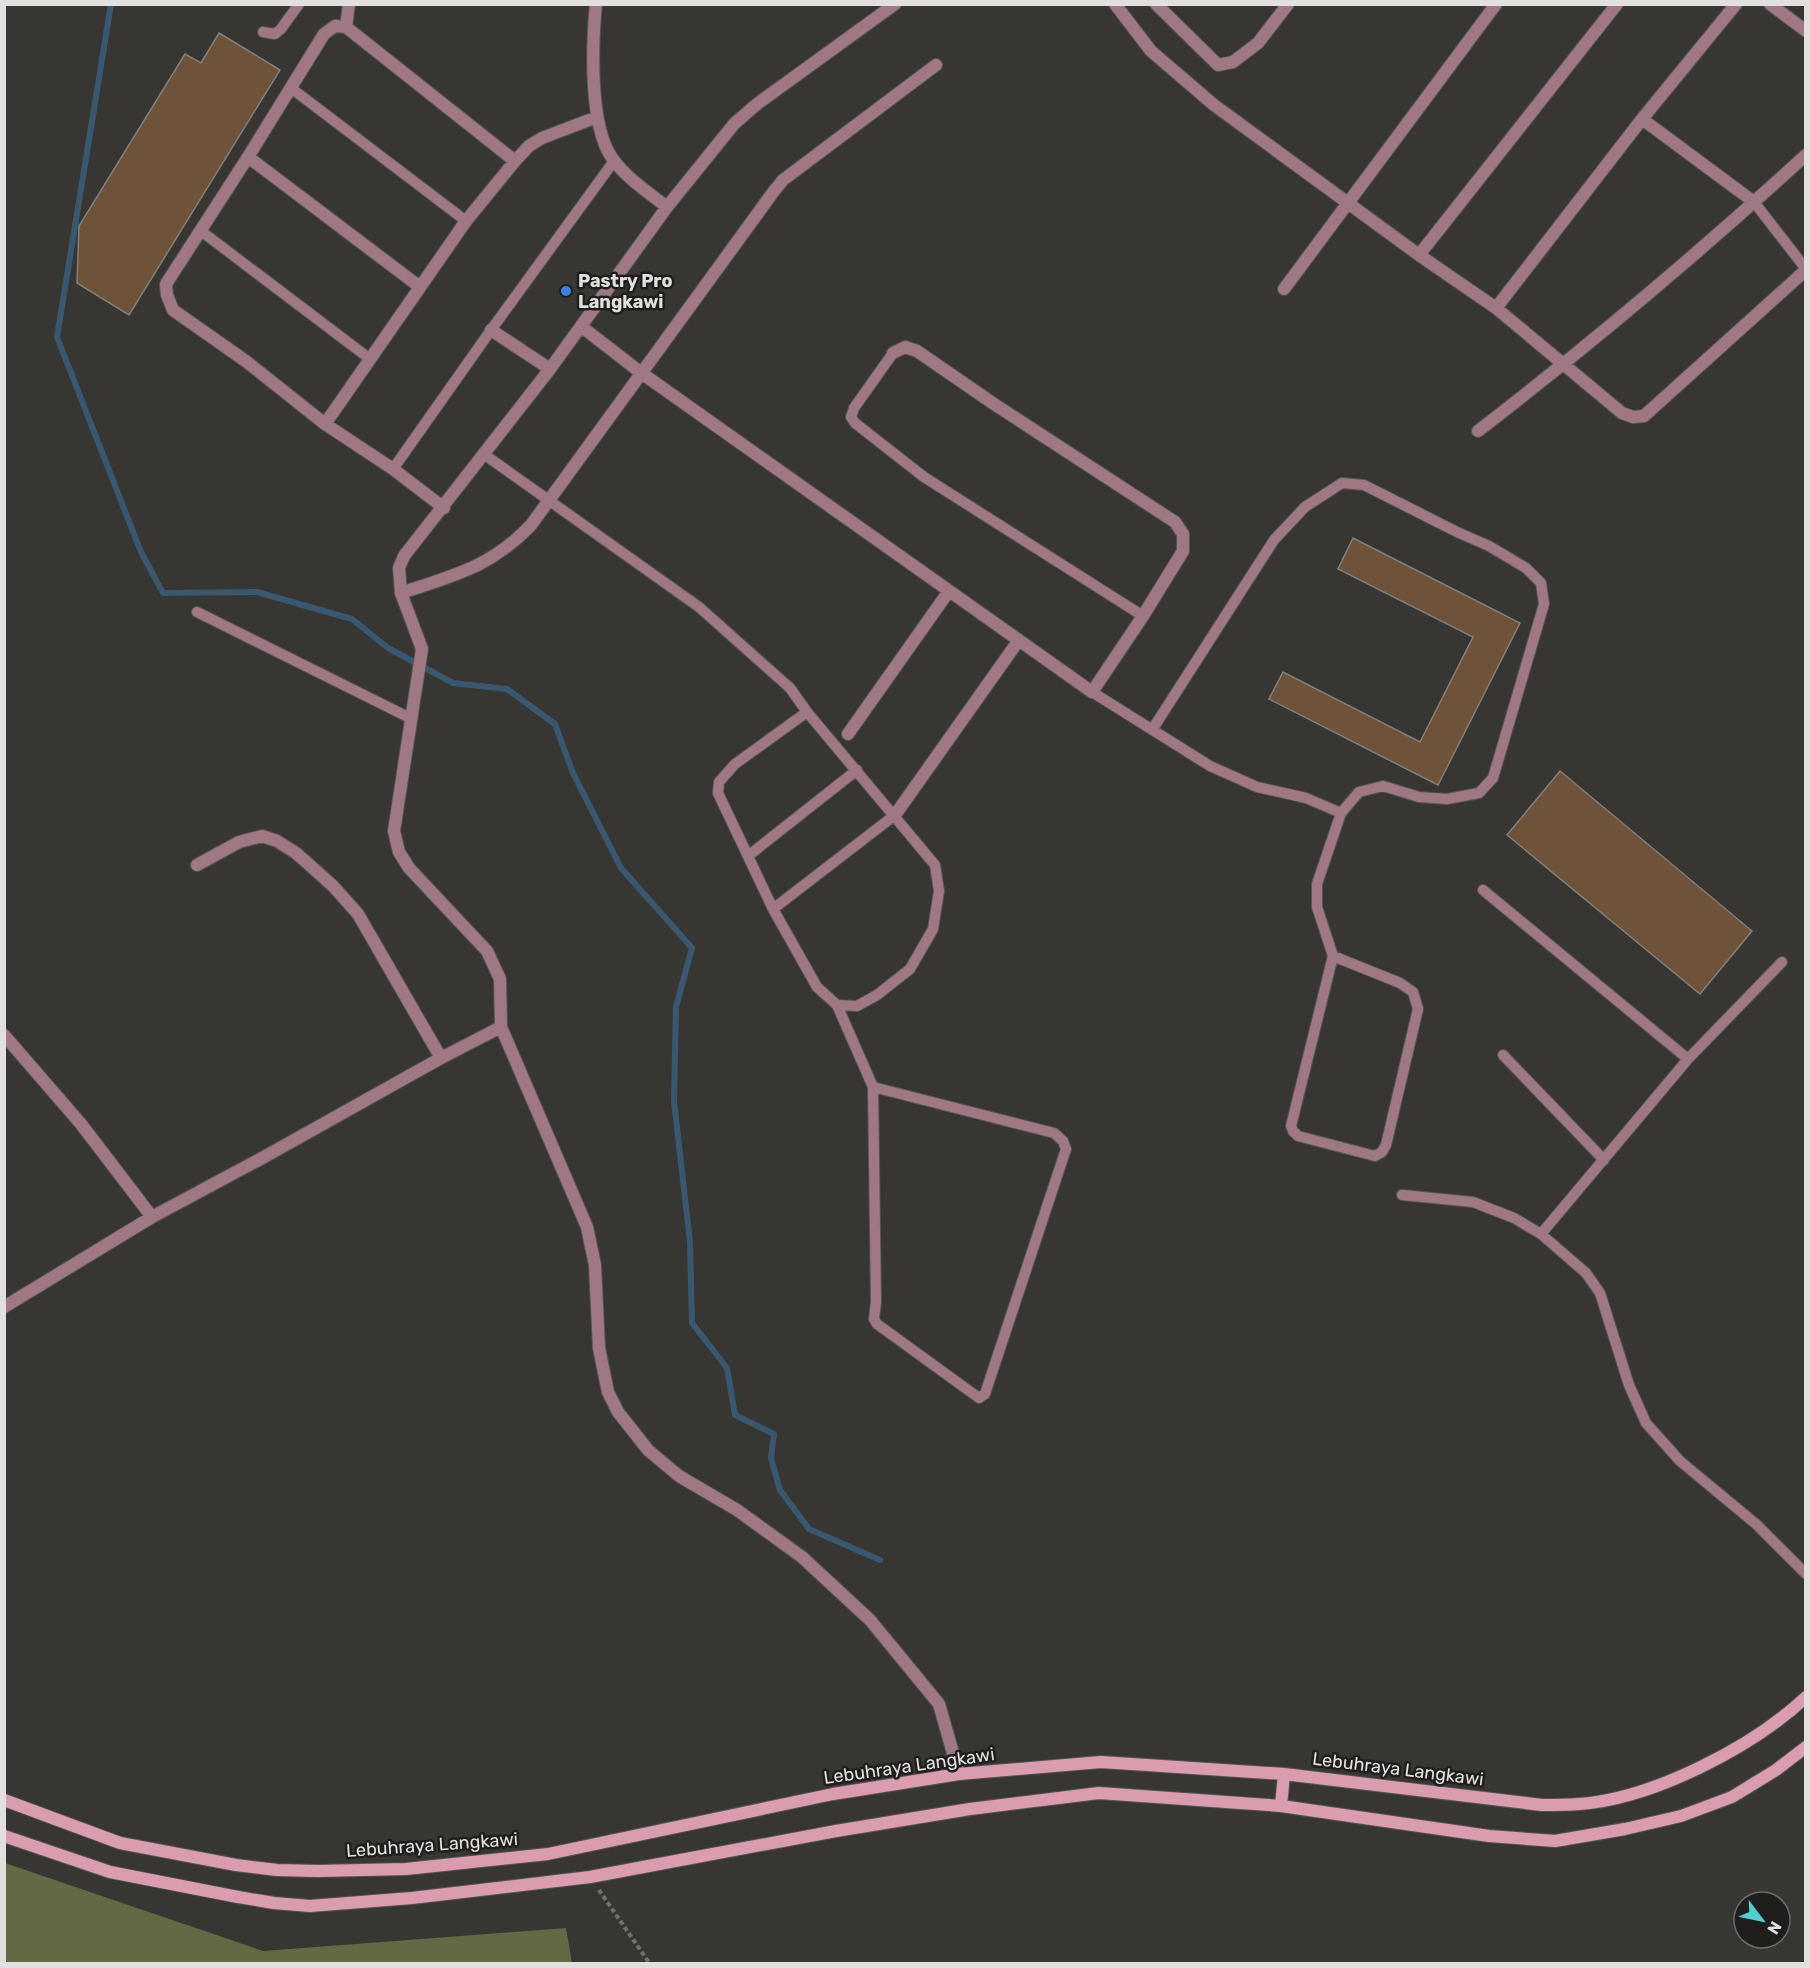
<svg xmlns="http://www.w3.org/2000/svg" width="1810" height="1968" viewBox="0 0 1810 1968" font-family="Rubik,sans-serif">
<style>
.forest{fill:#636845}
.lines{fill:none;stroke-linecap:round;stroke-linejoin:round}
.stream{stroke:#39586f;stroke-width:6}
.building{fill:#6e5239;stroke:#837f7b;stroke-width:1.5}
.lane-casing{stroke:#575552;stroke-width:12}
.street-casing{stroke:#575552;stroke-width:14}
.secondary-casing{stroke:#575552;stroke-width:14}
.path{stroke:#72706d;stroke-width:4;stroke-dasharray:4.5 3;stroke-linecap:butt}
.lane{stroke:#9f7884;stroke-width:10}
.street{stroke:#9f7884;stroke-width:12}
.secondary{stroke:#da9daf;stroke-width:12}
.shop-dot{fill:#3f7fe0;stroke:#1f1e1c;stroke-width:2}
.labels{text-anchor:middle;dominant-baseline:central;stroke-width:5;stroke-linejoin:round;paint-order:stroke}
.poi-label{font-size:18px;font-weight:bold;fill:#e2e0de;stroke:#1f1e1c;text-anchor:start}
.street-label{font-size:18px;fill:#e2e0de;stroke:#1f1e1c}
</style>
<rect width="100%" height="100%" fill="#383633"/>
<path class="forest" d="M5 1863 263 1951 566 1928 572 1963H5Z"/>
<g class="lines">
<path class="stream" d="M111 4 57 337 141 552 163 593 257 592 352 619 388 648 453 683 507 689 555 724 573 773 621 868 692 948 676 1007 674 1101 690 1242 692 1323 727 1368 735 1415 774 1434 771 1458 780 1490 809 1529 880 1560"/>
</g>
<path class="building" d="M219 33 280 70 129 315 77 283 79 226 185 54 201 63Z
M1353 538 1520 623 1438 785 1269 699 1283 672 1420 742 1473 637 1338 569Z
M1560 771 1752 931 1700 994 1507 835Z"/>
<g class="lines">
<defs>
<path id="lane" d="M263 32 275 34 281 29 299 4
M291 88 466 221
M1754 202 1806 269
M201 231 370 359
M893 353 854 408 851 417 855 423 924 477 1143 616
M485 455 699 607 790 688 807 712 935 865 939 891 933 929 910 969 877 995 857 1006 837 1005
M393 469 491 330 614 161
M197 612 410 718
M1092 692 1210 766 1257 787 1306 798 1341 813
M807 712 735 764 719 782 718 793 773 909 817 987 837 1005 873 1087 876 1302 874 1319 877 1324 979 1398 985 1394 1066 1149 1063 1141 1054 1133 873 1087
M1152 730 1274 540 1305 507 1342 483 1364 485 1457 532 1489 546 1526 568 1541 583 1544 604 1493 778 1479 793 1447 799 1419 797 1383 786 1359 792 1341 813 1317 884V907L1333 956 1400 983 1413 992 1418 1009 1386 1145 1382 1152 1375 1156 1298 1136 1293 1131 1291 1126 1333 956
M748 856 857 770
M1483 890 1688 1059
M773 909 895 815
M1503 1055 1604 1160
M1402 1195 1473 1202 1514 1218 1541 1234 1586 1273 1600 1293 1629 1385 1646 1423 1680 1461 1756 1524 1806 1574
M1541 1234 1688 1059 1782 962"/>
<path id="street" d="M596 4C592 44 589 125 612 158 626 178 648 192 667 207
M895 4 757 104 734 124 667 207 550 369 404 556 399 568 401 593 422 649 394 831 399 852 409 868 487 951 500 979 501 1027 587 1227 595 1265 599 1348 608 1392 618 1412 648 1450 679 1476 737 1510 802 1557 870 1620 939 1704 959 1774
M1115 4 1151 51 1214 105 1419 255 1496 308 1622 413 1633 417 1644 416 1806 270
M1156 4 1218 65 1233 62 1258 43 1288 4
M1770 4 1806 31
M346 27 349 4
M1642 119 1754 202
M248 157 420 287
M1419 255 1617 4
M1284 289 1496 4
M1496 308 1642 119 1736 4
M582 327 640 372 1092 692 1143 616 1183 551V534L1175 522 994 404 917 351 905 347 893 353
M491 330 550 369
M325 424 466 221 515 161 529 146 542 138 597 117
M1478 431C1591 344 1700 252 1806 155
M444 508 393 469 325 424 247 362 173 310 167 295 166 284 248 157 324 34 335 26 346 27 515 161
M401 593C455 575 491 567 531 525L774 191 783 180 936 65
M848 734 949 591
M895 815 1019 640
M197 865 239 842 262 836 277 841 296 853 333 886 358 914 441 1058
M4 1035 81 1124 152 1217
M4 1307 152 1217 264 1157 441 1058 501 1027"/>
<path id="secondary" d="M4 1800 120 1843 236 1865 277 1870 318 1871 406 1869 548 1854 833 1794 959 1774 1101 1762 1284 1774 1542 1805C1554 1805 1567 1805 1579 1804 1652 1799 1753 1747 1806 1697
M1281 1806 1284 1774
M4 1836 110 1872 238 1897 274 1903 310 1906 412 1898 590 1877 836 1831 970 1809 1099 1793 1281 1806 1489 1836 1555 1841 1625 1829 1681 1816 1732 1797 1776 1770 1806 1747"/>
</defs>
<use href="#lane" class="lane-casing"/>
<use href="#street" class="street-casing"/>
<use href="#secondary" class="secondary-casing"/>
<path class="path" d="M599 1890 650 1964"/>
<use href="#lane" class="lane"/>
<use href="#street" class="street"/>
<use href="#secondary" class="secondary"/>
</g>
<circle class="shop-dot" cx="566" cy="291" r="6"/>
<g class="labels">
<g class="poi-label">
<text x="578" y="281">Pastry Pro<tspan x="578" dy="21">Langkawi</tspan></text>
</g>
<g class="street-label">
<text transform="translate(909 1766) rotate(-8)">Lebuhraya Langkawi</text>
<text transform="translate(1398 1769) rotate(7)">Lebuhraya Langkawi</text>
<text transform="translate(432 1845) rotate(-4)">Lebuhraya Langkawi</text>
</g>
</g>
<rect width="1810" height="1968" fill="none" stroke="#e2e0de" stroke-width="12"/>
<g transform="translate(1762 1920) rotate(122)"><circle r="28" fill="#1f1e1c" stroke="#6d6c6a" stroke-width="1.5"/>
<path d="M0-4.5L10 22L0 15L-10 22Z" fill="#52cdd0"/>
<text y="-9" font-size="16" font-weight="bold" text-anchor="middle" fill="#e2e0de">N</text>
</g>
</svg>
